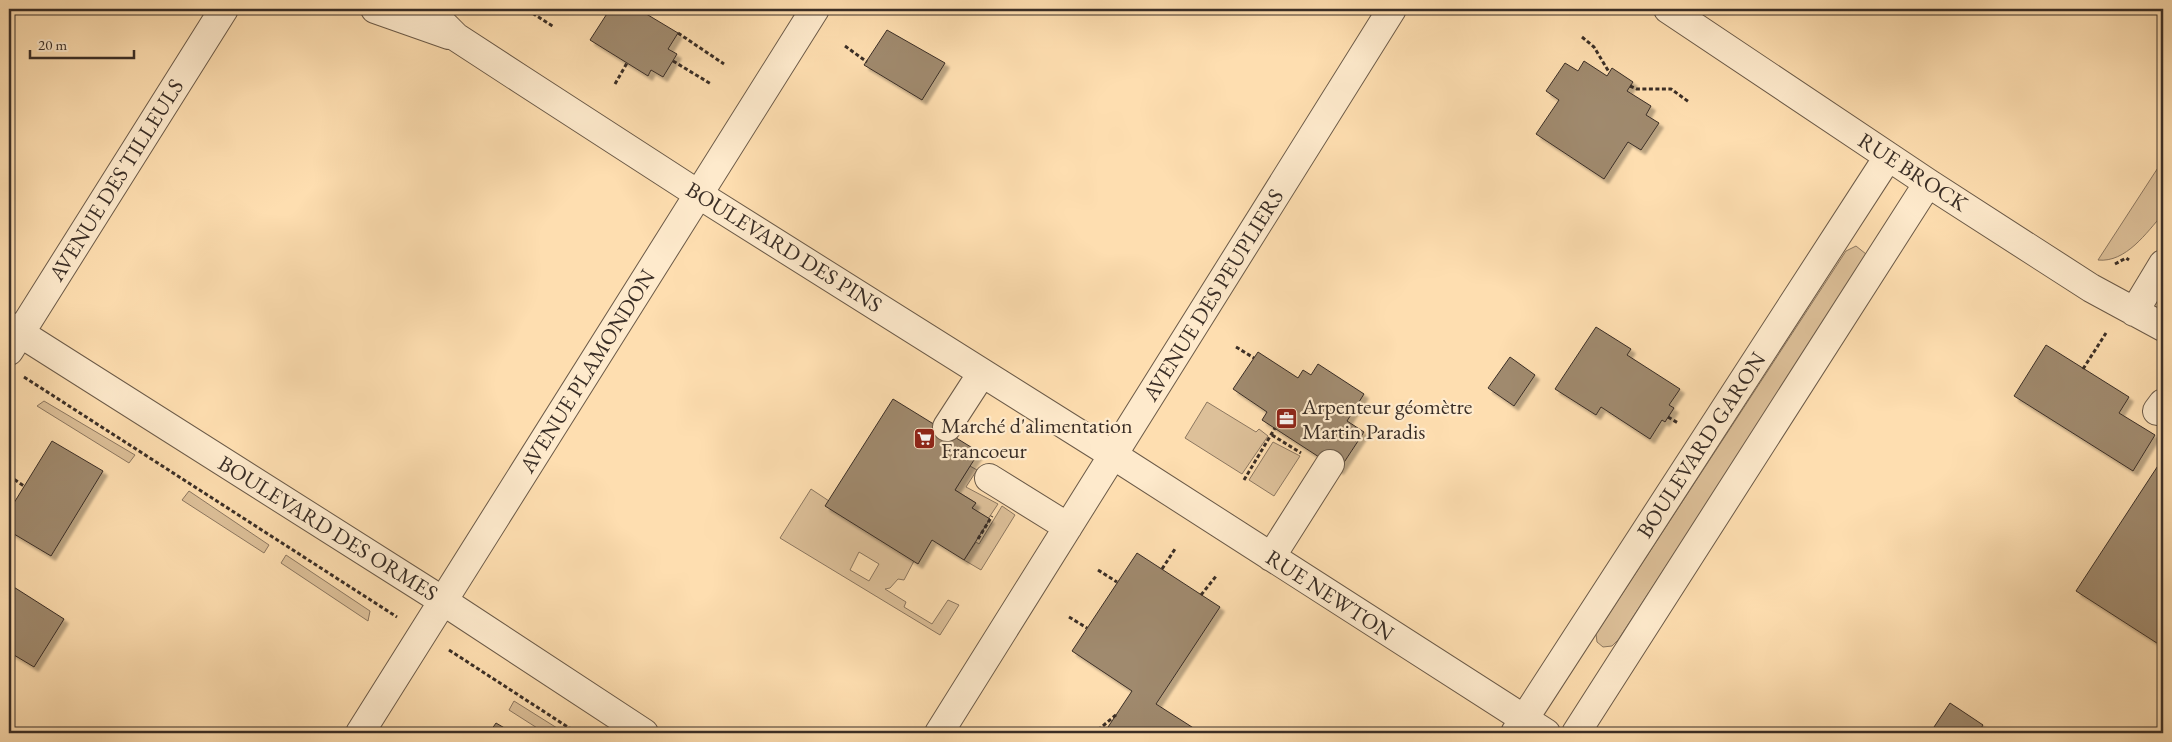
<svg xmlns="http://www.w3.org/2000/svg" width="2172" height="742" viewBox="0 0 2172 742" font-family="'EB Garamond',serif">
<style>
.green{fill:#ddc099;stroke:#8c7760;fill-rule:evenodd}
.building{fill:#a08a6e;stroke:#3a2e26;filter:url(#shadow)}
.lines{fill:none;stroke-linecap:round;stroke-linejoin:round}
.minor-casing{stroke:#6b5a48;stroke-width:30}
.path{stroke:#3a2e26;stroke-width:3;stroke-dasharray:4 2.5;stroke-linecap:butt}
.minor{stroke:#feeacc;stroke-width:28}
.labels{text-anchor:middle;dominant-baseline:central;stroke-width:4.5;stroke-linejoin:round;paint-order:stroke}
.street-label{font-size:22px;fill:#3a2e26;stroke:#feeacc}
.poi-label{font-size:22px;fill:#3a2e26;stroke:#feeacc;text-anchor:start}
</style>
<defs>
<filter id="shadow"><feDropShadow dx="4.5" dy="4.5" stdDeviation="1" flood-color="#0004"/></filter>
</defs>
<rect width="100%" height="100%" fill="#fedeb0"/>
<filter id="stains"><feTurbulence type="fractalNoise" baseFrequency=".004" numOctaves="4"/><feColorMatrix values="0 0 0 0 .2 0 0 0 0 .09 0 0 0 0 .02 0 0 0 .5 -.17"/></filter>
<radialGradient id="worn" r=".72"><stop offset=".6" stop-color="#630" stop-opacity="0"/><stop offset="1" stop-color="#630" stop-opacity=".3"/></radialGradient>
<path class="green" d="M2163 160V214C2147 232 2126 263 2098 260Z
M1856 246 1866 254 1863 263 1618 640 1612 646 1603 647 1597 642 1596 634 1846 251Z
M44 401 135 455 129 463 37 406Z
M1207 402 1256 432 1259 429 1268 436 1242 474 1185 438Z
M1273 442 1300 456 1274 496 1249 480Z
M970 466 977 470 966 487 998 504 988 519 972 508 976 503 955 490Z
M811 489 829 501 826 506 914 561 904 580 898 579 890 588 885 589 906 602 904 607 932 624 948 600 959 605 940 635 780 538ZM859 552 879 564 869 581 850 570Z
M189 491 269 545 264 553 182 500Z
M1002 506 1015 515 981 570 964 560 976 542 979 544Z
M286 555 370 611 368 621 281 563Z
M514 701 565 733H545L509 710Z"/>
<path class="building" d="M610 9H638L678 33 668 49 677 54 663 77 651 70 648 76 590 40Z
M887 30 945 63 922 100 864 65Z
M1584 61 1607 76 1612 68 1633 82 1627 91 1651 106 1646 115 1659 123 1641 150 1628 142 1604 179 1536 134 1559 100 1546 91 1565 63 1578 71Z
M1596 327 1631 349 1627 355 1680 389 1669 405 1674 408 1665 422 1662 420 1650 439 1601 407 1596 415 1555 389Z
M2046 345 2129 397 2119 413 2155 435 2133 471 2014 396Z
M1258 352 1298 378 1303 370 1311 375 1318 364 1364 394 1347 421 1364 432 1339 470 1262 420 1267 412 1233 389Z
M1510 357 1535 375 1514 406 1488 388Z
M893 399 979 452 955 490 976 503 972 508 990 519 964 560 932 540 918 564 825 506Z
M52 441 103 471 51 556 9 531V511Z
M2163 458V647L2076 591Z
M1137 553 1220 607 1156 704 1195 729 1192 733H1104L1132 691 1072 651Z
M9 584 64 619 34 667 9 652Z
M1950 703 1983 725 1978 733H1930Z
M496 723 513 733H489Z"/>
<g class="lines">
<defs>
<path id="minor" d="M375 9 449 35
M428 9 456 37 522 80 698 194 1113 455 1546 733
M1668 9 1928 183 2091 288 2163 327
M2134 312 2163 264
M9 326 443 601 644 733
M9 351 224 9
M2157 411 2163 403
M947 427 982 373
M989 478 1068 527
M1271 557 1330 464
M360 733 815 9
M939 733 1392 9
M1515 733 1888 157
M1576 733 1928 183"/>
</defs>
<use href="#minor" class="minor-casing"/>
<path class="path" d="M530 9 529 11 554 27
M678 33 724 64
M1582 37 1594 47 1609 72
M845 46 867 62
M673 61 711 84
M615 84 627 63
M1630 86 1637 89H1671L1689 102
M2115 264 2126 258 2129 260
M1236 347 1254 358
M2083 369 2106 333
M24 377 397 617
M1668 417 1678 423
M1272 435 1301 453
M9 476 24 486
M1244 480 1275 428
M978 539 992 516
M1162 569 1175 549
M1098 570 1117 582
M1201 595 1217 575
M1069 617 1087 628
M449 650 577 733
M1098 730 1117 714"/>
<use href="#minor" class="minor"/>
</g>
<defs>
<symbol id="office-square" viewBox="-11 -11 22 22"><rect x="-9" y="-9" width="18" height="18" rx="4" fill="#8f2418" stroke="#feeacc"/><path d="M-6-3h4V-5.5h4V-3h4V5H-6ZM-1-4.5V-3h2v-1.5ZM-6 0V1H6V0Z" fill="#fff"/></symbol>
<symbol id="supermarket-square" viewBox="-11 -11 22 22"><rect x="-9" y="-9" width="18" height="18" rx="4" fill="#8f2418" stroke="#feeacc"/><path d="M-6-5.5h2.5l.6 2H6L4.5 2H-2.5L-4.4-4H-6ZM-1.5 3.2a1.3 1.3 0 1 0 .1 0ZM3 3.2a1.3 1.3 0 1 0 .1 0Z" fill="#fff"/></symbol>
</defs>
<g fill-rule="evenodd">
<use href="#office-square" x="1274" y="406" width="25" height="25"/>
<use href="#supermarket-square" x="912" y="426" width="25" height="25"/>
</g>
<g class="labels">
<g class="street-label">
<text transform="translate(1913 172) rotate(33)">RUE BROCK</text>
<text transform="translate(116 180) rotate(-58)">AVENUE DES TILLEULS</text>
<text transform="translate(784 247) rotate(32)">BOULEVARD DES PINS</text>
<text transform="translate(1213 295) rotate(-58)">AVENUE DES PEUPLIERS</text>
<text transform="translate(587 371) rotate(-58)">AVENUE PLAMONDON</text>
<text transform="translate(1701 445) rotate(-57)">BOULEVARD GARON</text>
<text transform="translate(328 528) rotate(32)">BOULEVARD DES ORMES</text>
<text transform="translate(1330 595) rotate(33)">RUE NEWTON</text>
</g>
<g class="poi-label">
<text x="1302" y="406">Arpenteur géomètre<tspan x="1302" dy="25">Martin Paradis</tspan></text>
<text x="941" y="425">Marché d'alimentation<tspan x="941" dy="25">Francoeur</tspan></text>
</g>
</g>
<rect width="2172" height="742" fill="none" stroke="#fedeb0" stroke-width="30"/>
<rect x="10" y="10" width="2152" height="722" fill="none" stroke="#3a2e26" stroke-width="2.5"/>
<rect x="15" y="15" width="2142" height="712" fill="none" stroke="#3a2e26"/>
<path d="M30 50v8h104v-8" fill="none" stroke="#3a2e26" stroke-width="2.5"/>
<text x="38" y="50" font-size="15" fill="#3a2e26" stroke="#feeacc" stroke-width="4" paint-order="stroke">20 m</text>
<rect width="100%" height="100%" filter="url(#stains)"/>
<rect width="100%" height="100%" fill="url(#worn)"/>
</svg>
